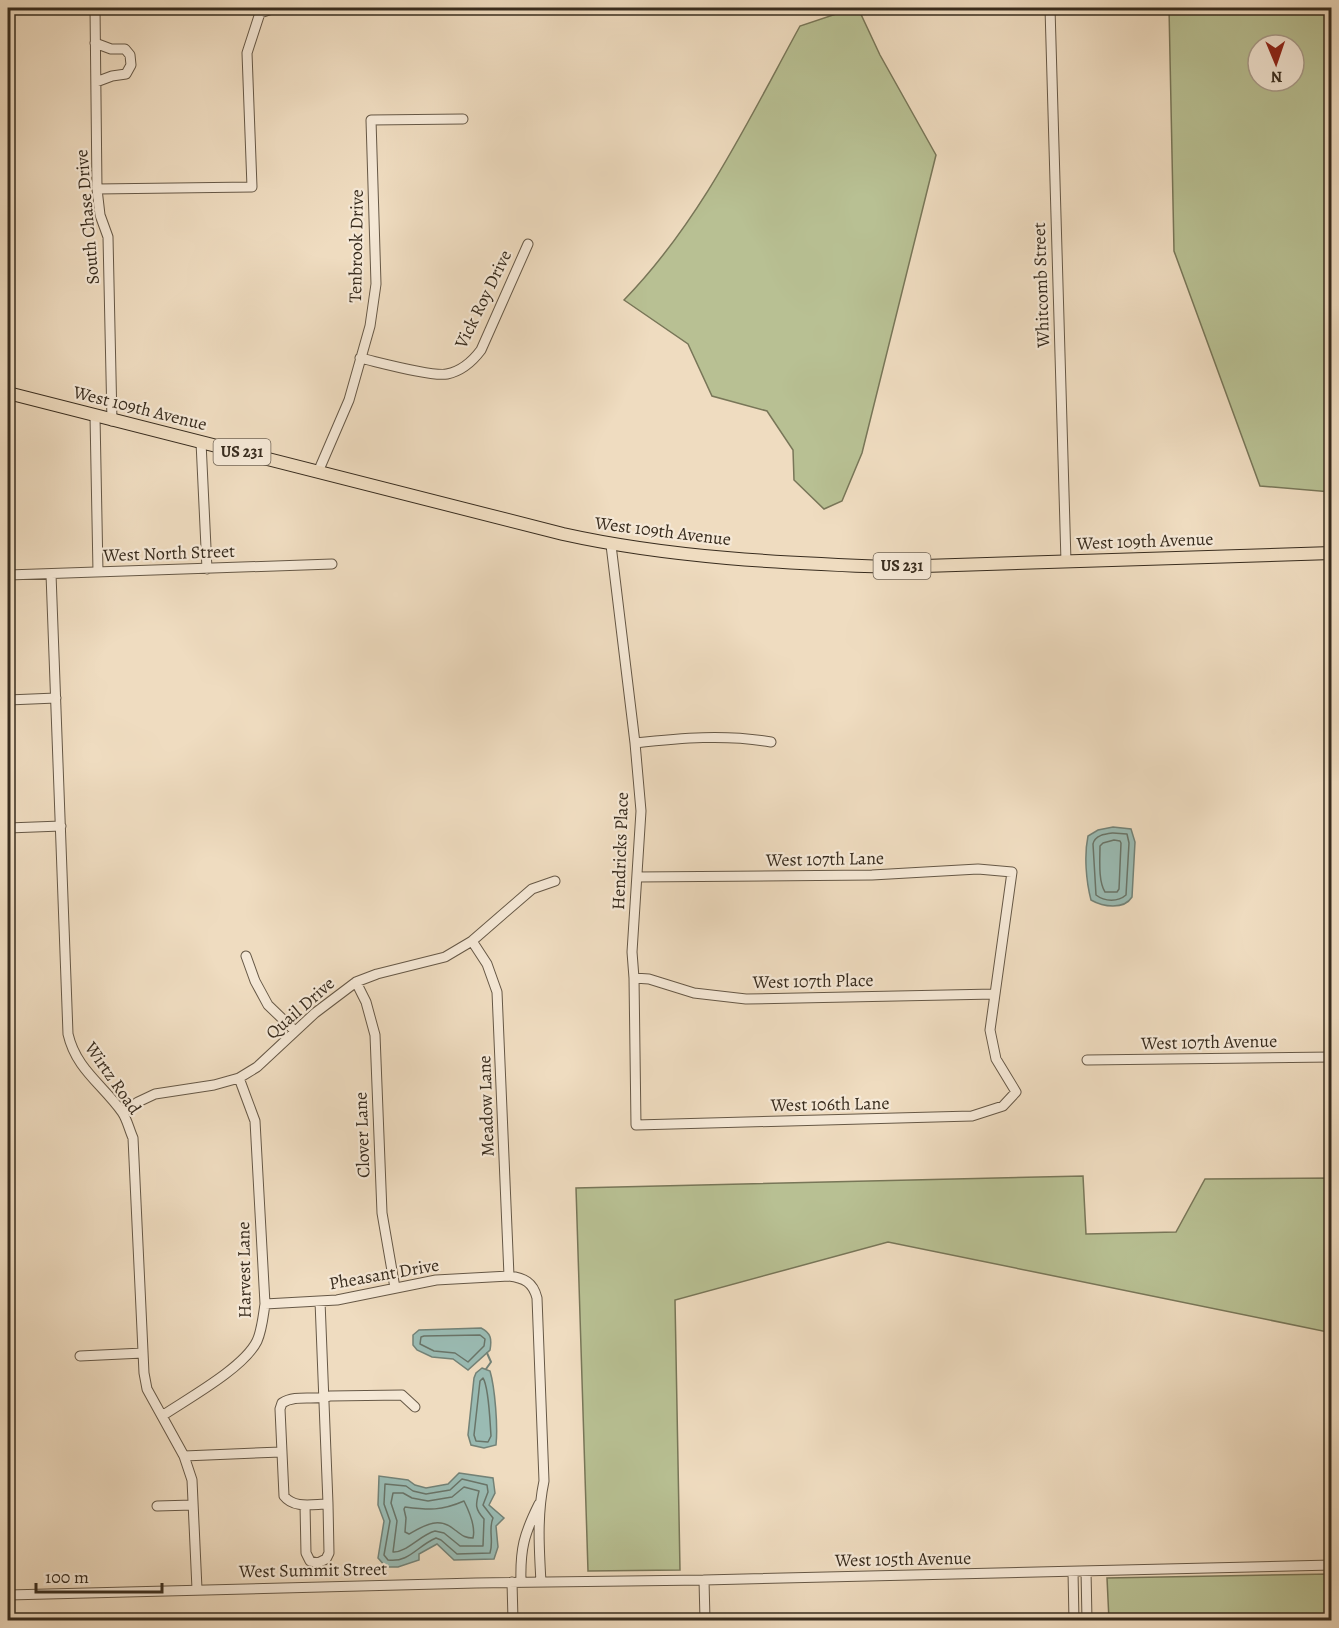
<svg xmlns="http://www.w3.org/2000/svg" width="1339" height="1628" viewBox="0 0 1339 1628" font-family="Alegreya,serif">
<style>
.green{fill:#b8c093;stroke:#787658;stroke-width:1.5;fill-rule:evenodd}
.water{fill:#9abbb3;stroke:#738277;stroke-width:1.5}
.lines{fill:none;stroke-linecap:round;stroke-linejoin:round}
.shore{stroke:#697468;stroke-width:1.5}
.stream{stroke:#738277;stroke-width:2}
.minor-casing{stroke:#665846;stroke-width:11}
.major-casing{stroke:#382c1e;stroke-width:14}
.minor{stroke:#f5e8d6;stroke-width:9}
.major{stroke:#efdcc0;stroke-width:12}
.labels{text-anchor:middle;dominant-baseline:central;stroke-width:4.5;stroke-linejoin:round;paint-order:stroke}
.shield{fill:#f5e8d6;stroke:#716455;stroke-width:1.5}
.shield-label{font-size:16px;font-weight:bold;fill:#382c1e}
.street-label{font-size:18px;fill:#382c1e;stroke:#f5e8d6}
</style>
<rect width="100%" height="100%" fill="#efdcc0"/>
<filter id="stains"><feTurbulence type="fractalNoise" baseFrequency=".00333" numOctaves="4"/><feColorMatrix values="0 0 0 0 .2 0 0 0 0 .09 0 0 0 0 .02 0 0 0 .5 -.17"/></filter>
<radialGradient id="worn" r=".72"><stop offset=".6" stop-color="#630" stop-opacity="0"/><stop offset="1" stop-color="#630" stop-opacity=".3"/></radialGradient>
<path class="green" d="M854 8H858L880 55 936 155 862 453 842 501 824 509 794 480 793 450 767 411 712 396 688 344 624 300C700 222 748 121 800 26Z
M1169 8H1331V492L1260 486 1174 251ZM1258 45H1294V81H1258Z
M1083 1176 1086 1234 1176 1232 1205 1179 1331 1178V1442L1328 1332 888 1242 675 1300 680 1570 588 1571 576 1188Z
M1331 1574V1620H1109L1107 1578Z"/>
<path class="water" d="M1113 827 1131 829 1135 842 1132 897C1124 910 1103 907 1091 900 1086 881 1084 855 1088 836L1098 830Z
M481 1328C491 1333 492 1339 490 1350L468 1370 453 1359 432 1357 417 1350 413 1345V1335L419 1330Z
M482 1368 490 1371C495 1388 498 1427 496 1445L484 1448 471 1445 468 1435 474 1378 476 1373Z
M459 1473 493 1478 495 1493 489 1505 504 1518 496 1526 498 1547 494 1559 454 1560 437 1544 419 1554V1560L398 1567H386L378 1558 384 1521 378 1505 379 1476 408 1480 415 1485 426 1488 448 1484Z"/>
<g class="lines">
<path class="shore" d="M1113 833 1127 834 1129 843 1126 895C1118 902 1105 902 1096 895L1093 844C1095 835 1105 834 1113 833Z
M1114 840 1120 841 1121 843 1119 889 1117 892H1105C1098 881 1100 859 1100 846L1103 843Z
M480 1335 485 1339 484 1346 468 1362 455 1353 434 1351 420 1344 421 1337 424 1336Z
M483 1378C489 1387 490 1423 491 1436L488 1442 476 1441 474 1435 480 1381Z
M462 1479 487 1485 488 1492 483 1505 493 1518C488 1529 494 1541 490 1553L457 1554 441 1540 436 1538C417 1546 409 1563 388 1560L384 1555 390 1521 384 1504 385 1484 406 1486 413 1491 426 1494 450 1490Z
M464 1487 479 1491C476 1504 474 1508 484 1519L483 1546H460L444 1533 435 1531C420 1535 406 1553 393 1552L397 1521 391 1503 393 1493H403L412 1498 428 1501 452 1497Z
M464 1501C469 1511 476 1526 473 1538 464 1538 462 1535 455 1530 439 1516 425 1525 409 1534L405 1532 406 1518 404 1509 405 1507C429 1510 441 1511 464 1501Z"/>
<path class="stream" d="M486 1369 491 1362 487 1353"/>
<defs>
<path id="minor" d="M95 8 97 189 100 215 108 237 112 421
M1050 8 1066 562
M95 43 111 49H125L130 55 131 65 126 74 112 76 96 82
M97 189 252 187 247 53 260 13 275 8
M360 358C378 362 432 377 447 374 462 371 472 362 481 350L528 244
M95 416 98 572
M201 442 207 569
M318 472 349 400 370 326 376 284 371 120 463 119
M611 545 635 743 641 811 632 952 634 978 636 1125 972 1116 1003 1106 1016 1092 996 1059 990 1030 1012 872 978 869 872 875 637 877
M51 574 68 1034C76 1069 102 1084 122 1112 127 1119 129 1129 133 1138L144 1373 147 1389 184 1456 192 1480 197 1589
M8 575 332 564
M8 700 56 698
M635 743C681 738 725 734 771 742
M8 828 61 826
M472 941 487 964 497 992 509 1276
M246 956 255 981 268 1005 295 1031
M634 978 649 979 694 993 746 999 995 994
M356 982 366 1002 375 1035 382 1213 395 1288
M1087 1060 1332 1057
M123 1113 138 1102 155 1094 214 1085 239 1078 257 1067 315 1013 356 982 377 974 445 957 472 941 532 889 555 881
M320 1301 328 1504C313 1504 294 1509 284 1496L280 1409 282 1403C296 1394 315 1401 330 1396L402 1395 415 1407
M265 1304 337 1300 436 1280 509 1276C524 1278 533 1282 537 1298L544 1481C537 1514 539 1548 541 1582
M80 1356 143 1353
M162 1416C187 1399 244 1368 257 1341 262 1330 263 1317 265 1304L255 1121 239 1078
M184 1456 281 1452
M305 1505 306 1553 310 1561 318 1563 326 1559 329 1553 328 1504
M157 1506 193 1505
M1086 1571 1087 1620
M1073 1572 1074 1620
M704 1580 705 1620
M512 1582 513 1620
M521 1582C520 1549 524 1534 539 1504
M8 1595 476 1583 704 1580 1332 1565"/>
<path id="major" d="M8 393 563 534C671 558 782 563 893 567L1332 553"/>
</defs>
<use href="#minor" class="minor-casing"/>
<use href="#major" class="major-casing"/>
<use href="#minor" class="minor"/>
<use href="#major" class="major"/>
</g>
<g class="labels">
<g class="shield">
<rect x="213.5" y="439" width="57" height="26" rx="4.5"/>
<rect x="873.5" y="553" width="57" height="26" rx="4.5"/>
</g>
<g class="shield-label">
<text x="242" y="452">US 231</text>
<text x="902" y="566">US 231</text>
</g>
<g class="street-label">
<text transform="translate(87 217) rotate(-95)">South Chase Drive</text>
<text transform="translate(356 246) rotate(-89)">Tenbrook Drive</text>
<text transform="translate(1041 285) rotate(-92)">Whitcomb Street</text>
<text transform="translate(483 299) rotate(-64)">Vick Roy Drive</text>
<text transform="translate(140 408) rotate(14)">West 109th Avenue</text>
<text transform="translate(663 531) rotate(7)">West 109th Avenue</text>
<text transform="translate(1145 541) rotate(-2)">West 109th Avenue</text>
<text transform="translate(169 553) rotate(-2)">West North Street</text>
<text transform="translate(620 851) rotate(-88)">Hendricks Place</text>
<text transform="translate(825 859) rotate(-1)">West 107th Lane</text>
<text transform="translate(813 981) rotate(-1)">West 107th Place</text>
<text transform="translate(300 1008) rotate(-41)">Quail Drive</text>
<text transform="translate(1209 1042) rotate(-1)">West 107th Avenue</text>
<text transform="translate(113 1078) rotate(55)">Wirtz Road</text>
<text transform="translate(830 1104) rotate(-1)">West 106th Lane</text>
<text transform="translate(486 1106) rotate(-92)">Meadow Lane</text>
<text transform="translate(362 1135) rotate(-92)">Clover Lane</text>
<text transform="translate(244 1270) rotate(-91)">Harvest Lane</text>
<text transform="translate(384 1274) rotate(-10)">Pheasant Drive</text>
<text transform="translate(903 1559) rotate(-1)">West 105th Avenue</text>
<text transform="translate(313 1570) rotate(-1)">West Summit Street</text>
</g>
</g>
<rect width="1339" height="1628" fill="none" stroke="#efdcc0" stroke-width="30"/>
<rect x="9" y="9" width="1321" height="1610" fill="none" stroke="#382c1e" stroke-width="3"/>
<rect x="15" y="15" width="1309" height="1598" fill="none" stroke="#382c1e" stroke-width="1.5"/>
<g transform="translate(1276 63) rotate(178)"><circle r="28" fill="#f5e8d6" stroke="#a99d8c" stroke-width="1.5"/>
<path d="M0-4.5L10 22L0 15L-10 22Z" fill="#8f2418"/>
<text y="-9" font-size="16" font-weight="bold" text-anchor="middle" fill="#382c1e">N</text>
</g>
<path d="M36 1583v9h126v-9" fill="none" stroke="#382c1e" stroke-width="3"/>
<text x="45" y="1583" font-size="18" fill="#382c1e" stroke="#f5e8d6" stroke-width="4.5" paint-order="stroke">100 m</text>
<rect width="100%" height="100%" filter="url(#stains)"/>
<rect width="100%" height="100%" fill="url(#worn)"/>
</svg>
